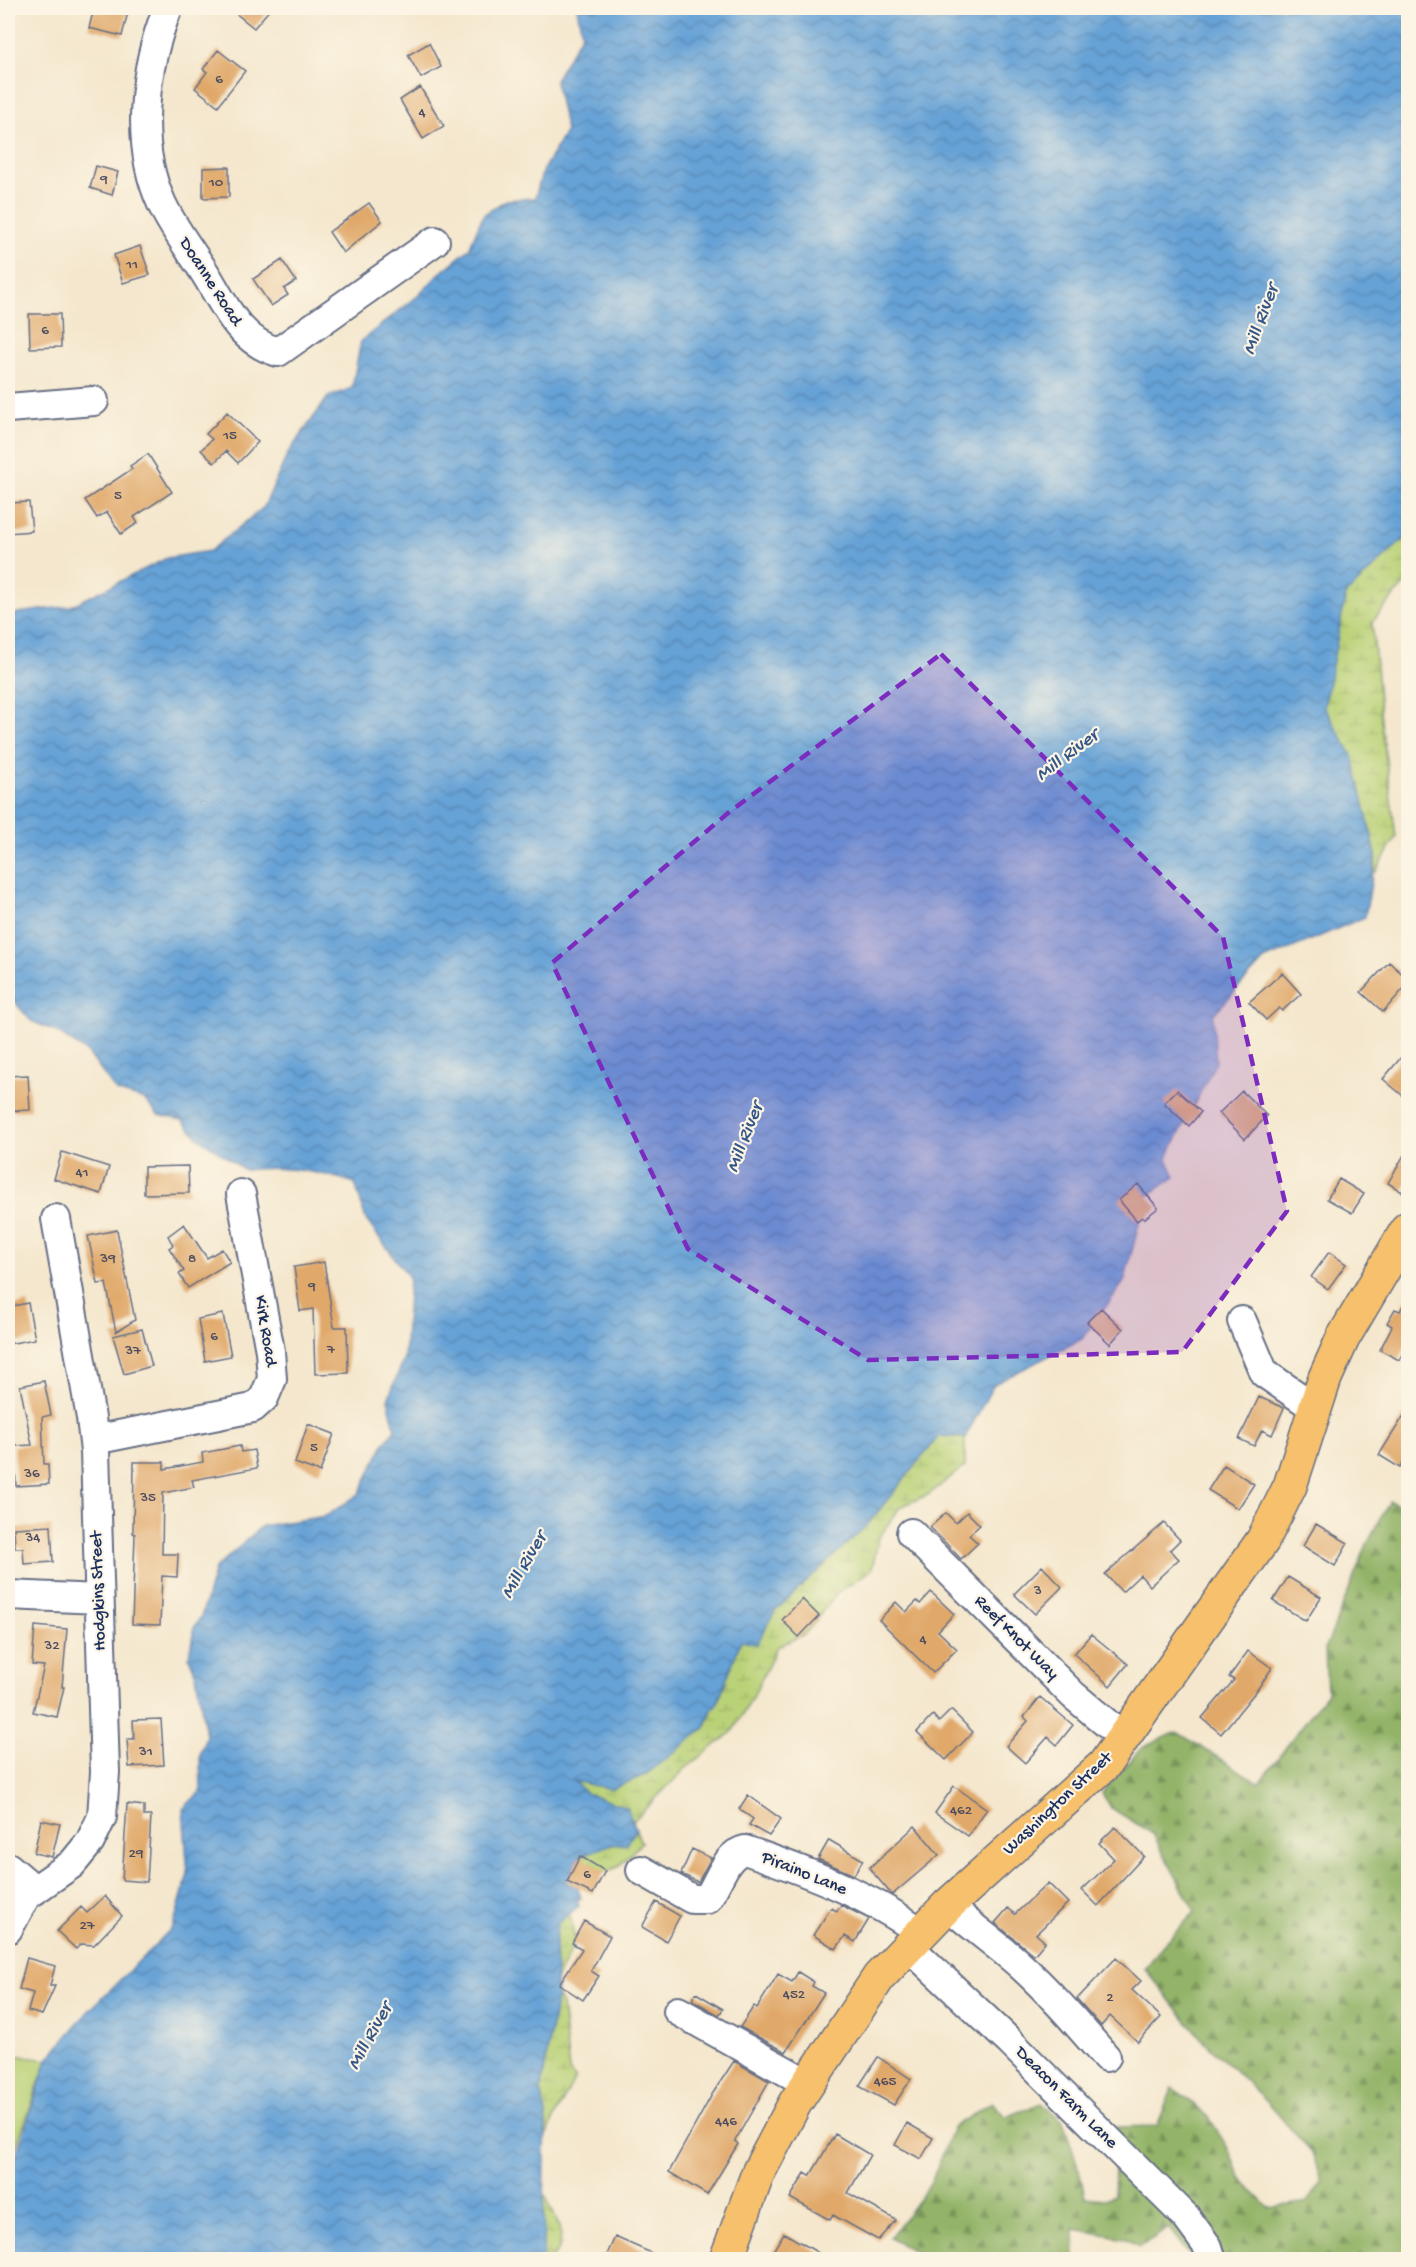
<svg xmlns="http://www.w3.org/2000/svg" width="1416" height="2267" viewBox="0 0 1416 2267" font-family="'Gochi Hand',sans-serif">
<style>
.forest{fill:url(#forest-firs);stroke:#577263;stroke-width:1.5}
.wetland{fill:url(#wetland-marsh);stroke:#6a806a;stroke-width:1.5}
.park{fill:#bad277;stroke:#6a806a;stroke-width:1.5}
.water{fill:url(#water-waves);stroke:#40689a;stroke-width:1.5}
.building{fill:#e0a869}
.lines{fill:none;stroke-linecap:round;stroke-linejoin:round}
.minor-casing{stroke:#676f85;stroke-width:32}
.major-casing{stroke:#676f85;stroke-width:36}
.minor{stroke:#fff;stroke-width:28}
.major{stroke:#f7c06c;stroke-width:33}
.marked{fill:#7b2cbf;fill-opacity:0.2;stroke:#7b2cbf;stroke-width:4.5;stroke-dasharray:12 8;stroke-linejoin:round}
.labels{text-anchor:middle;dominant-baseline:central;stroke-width:4.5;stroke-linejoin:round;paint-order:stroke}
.number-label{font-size:15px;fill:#4c4d61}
.street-label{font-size:18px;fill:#1b2f5e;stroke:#fcf5e5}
.water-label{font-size:20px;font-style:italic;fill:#355788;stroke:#fcf5e5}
</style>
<defs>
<pattern id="forest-firs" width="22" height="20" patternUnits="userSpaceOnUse" patternTransform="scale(1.5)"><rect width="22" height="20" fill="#93b468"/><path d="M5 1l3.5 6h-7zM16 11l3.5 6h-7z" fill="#779359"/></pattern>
<pattern id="wetland-marsh" width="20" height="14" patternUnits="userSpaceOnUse" patternTransform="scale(1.5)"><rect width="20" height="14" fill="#bad277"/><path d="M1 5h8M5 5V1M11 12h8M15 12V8" fill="none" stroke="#9fb569"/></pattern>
<pattern id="water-waves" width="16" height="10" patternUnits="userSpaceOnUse" patternTransform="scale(1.5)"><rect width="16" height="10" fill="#66a2d6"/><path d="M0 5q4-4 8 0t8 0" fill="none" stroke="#5384b1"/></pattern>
</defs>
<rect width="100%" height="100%" fill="#fcf5e5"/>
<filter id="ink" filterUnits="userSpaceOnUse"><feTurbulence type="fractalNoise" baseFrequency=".0167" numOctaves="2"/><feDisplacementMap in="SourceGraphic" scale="12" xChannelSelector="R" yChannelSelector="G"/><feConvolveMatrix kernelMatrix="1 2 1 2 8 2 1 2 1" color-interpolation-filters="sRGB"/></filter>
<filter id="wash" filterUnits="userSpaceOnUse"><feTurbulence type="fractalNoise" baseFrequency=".008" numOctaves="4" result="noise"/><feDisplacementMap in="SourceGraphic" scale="24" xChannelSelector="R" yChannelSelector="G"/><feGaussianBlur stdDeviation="1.35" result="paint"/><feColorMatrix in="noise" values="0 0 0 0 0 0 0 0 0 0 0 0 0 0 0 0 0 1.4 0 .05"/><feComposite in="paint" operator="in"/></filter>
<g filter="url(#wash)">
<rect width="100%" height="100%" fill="#f4e7cd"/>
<path class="forest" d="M1390 1501 1408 1509V2259H1192L1169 2228 1139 2247 1125 2238 1074 2229 1075 2260 927 2259 890 2238 931 2183 953 2127 992 2102 1006 2117 1042 2103 1063 2121 1079 2170 1085 2197 1105 2199 1114 2195 1116 2127 1157 2126 1173 2087 1209 2117 1230 2152 1240 2178 1269 2208 1308 2202 1322 2182 1312 2153 1268 2103 1200 2037 1145 1969 1162 1946 1195 1912 1153 1834 1111 1808 1102 1793 1141 1748 1177 1732 1259 1783 1327 1693 1325 1650 1367 1544Z"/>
<path class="wetland" d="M1408 526V580L1372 622 1381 721 1396 837 1375 873 1376 855 1318 695 1313 625Z
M936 1435 965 1438V1466L929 1494 900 1507 878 1539 872 1569 836 1594 805 1634 777 1647 753 1697 732 1732 685 1769 633 1821 641 1843 618 1867 574 1883 568 1861 582 1808 573 1780 705 1728 719 1692 736 1636Z
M569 1911 575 1941 553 1987 562 2004 569 2071 575 2078C563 2103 537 2144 538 2172 540 2202 579 2235 550 2259H517L527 1935Z"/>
<path class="park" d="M8 2054 47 2060 8 2170Z"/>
<path class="water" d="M577 8H1408V535L1346 594 1324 707 1353 757 1376 855 1365 917 1264 960 1213 1015 1216 1062 1167 1158 1175 1177 1146 1197 1124 1282 1082 1339 994 1384 965 1438 939 1436 868 1524 775 1611 757 1644 741 1641 718 1702 711 1711 705 1728 645 1775 611 1789 574 1781 587 1794 626 1807 636 1829 627 1844 609 1845 580 1856 572 1872 581 1898 577 1900 579 1906 557 1924 555 1945 557 1996 541 2090 546 2114 543 2254 539 2259H8V2181L47 2060 87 2013 173 1927 188 1874 183 1809 201 1791 200 1755 206 1736 196 1675 189 1657 194 1628 202 1614 215 1569 262 1526 326 1516 359 1494 384 1444 395 1429 388 1399 404 1359 409 1277 366 1220 355 1183C321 1172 281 1165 245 1170L199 1138 182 1120 158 1115 145 1100 116 1091 88 1053 55 1031 31 1021 14 1001 8 999V617L18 613 71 606 167 558 210 551 264 507 288 453 328 397 352 388 361 341 419 295 439 274 469 249 483 215 506 200 535 198 543 170 566 131 555 80 582 34Z"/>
<g id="blocks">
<path class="building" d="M94 8H129L122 36 89 28Z
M229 8H271L254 28Z
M429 43 441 67 421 78 408 55Z
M218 50 245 71 218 106 195 88 207 72 203 69Z
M420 87 444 126 423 139 400 100Z
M96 166 118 172 112 195 90 188Z
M229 167V197L203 198V168Z
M369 203 382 221 343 253 329 232Z
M140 246 150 275 123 283 114 255Z
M282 260 296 281 284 289 288 295 271 306 253 279Z
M29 314H60L61 347 30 348Z
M227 412 258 442 238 463 226 451 214 463 201 450 212 439 206 434Z
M148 454 172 492 134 517 138 523 121 534 107 512 97 518 85 500 132 469 130 466Z
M29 502 32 531 8 533V503Z
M1389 962 1408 979V984L1383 1012 1361 992Z
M1282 973 1301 994 1282 1011 1279 1008 1266 1020 1249 1002Z
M1408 1049V1100L1383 1079Z
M28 1075 30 1110 8 1111V1076Z
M1177 1090 1201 1112 1189 1126 1164 1103Z
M1242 1091 1267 1116 1245 1139 1219 1113Z
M1408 1148V1182L1402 1192 1388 1183Z
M62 1152 109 1167 101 1194 54 1179Z
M188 1166 189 1193 144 1194V1167Z
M1339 1179 1364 1194 1352 1213 1327 1199Z
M1138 1184 1158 1208 1144 1219 1142 1217 1137 1221 1119 1200Z
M184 1224 207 1258 222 1249 230 1262 188 1288 179 1274 184 1271 169 1248 173 1245 168 1236Z
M117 1230 135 1320 116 1332 106 1283 98 1284 88 1236Z
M1329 1252 1346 1264 1328 1289 1311 1277Z
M324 1262 334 1327H347L348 1373 315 1374 313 1309 300 1311 294 1267Z
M1408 1296V1343L1399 1360 1380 1350 1392 1326 1387 1323 1395 1309 1400 1311Z
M28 1303 35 1339 8 1344V1307Z
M1101 1308 1123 1329 1110 1344 1087 1322Z
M223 1314 231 1356 205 1361 198 1319Z
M142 1329 152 1366 124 1374 113 1336Z
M44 1381 51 1415 42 1417 44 1464H48L49 1484 16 1486 14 1446 32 1445 20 1386Z
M1259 1397 1284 1408 1272 1435 1262 1430 1254 1446 1239 1439Z
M1408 1409V1455L1400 1468 1379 1455Z
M308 1424 334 1434 320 1472 295 1463Z
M240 1446 241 1452 254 1450 257 1468 192 1480 194 1487 163 1493 162 1554H178L177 1577 162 1576 160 1625 132 1624 135 1534 133 1533 134 1462H164V1469L203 1462 202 1453Z
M1224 1465 1254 1484 1238 1509 1208 1490Z
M967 1512 980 1525 969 1535 978 1543 961 1559 930 1527 946 1513 956 1523Z
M1164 1523 1180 1540 1170 1550 1179 1559 1150 1586 1140 1575 1122 1592 1105 1574Z
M1316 1524 1348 1543 1335 1566 1303 1546Z
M51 1526 53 1562 24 1564 23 1548H15L14 1528Z
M1042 1566 1062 1587 1035 1614 1014 1594Z
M1288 1577 1321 1597 1306 1621 1273 1601Z
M931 1592 954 1614 938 1631 957 1649 933 1673 879 1620 896 1602 906 1612 917 1601 920 1604Z
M802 1599 819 1616 799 1637 782 1620Z
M35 1626 67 1629 62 1687H64L57 1717 33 1712 44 1666 32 1665Z
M1091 1634 1128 1664 1110 1686 1074 1654Z
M1248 1651 1272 1668 1257 1690 1221 1734 1202 1718 1234 1680 1229 1677Z
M1040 1697 1073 1725 1057 1745 1048 1737 1025 1763 1006 1746 1028 1721 1024 1717Z
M951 1710 973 1732 946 1760 917 1732 933 1715 939 1722Z
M161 1719 164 1765 129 1767 127 1739H134L133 1720Z
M954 1786 987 1809 968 1836 935 1813Z
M748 1795 781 1819 769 1836 749 1825 753 1819 739 1809Z
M127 1804 144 1806V1816H151L147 1882 122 1880Z
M41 1820 60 1824 52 1857 34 1853Z
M915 1826 939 1855 892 1895 869 1868Z
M1115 1827 1144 1856 1098 1906 1082 1890 1114 1859 1099 1843Z
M829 1840 863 1860 854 1875 818 1859Z
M692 1849 711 1858 698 1882 681 1874Z
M580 1856 605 1871 593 1894 567 1882Z
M1048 1883 1068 1903 1036 1934 1045 1942 1034 1955 995 1923 1008 1908 1015 1914Z
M105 1896 122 1916 94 1945 81 1944 76 1949 57 1931 81 1907 87 1913Z
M656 1902 680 1916 666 1941 642 1927Z
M841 1905 869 1919 855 1942 845 1936 836 1949 813 1935 831 1908 837 1911Z
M584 1921 610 1936 591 1971 599 1976 583 2000 559 1984 582 1949 572 1943Z
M27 1958 55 1966 50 1986H55L42 2015 28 2011 33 1993 19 1989Z
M1116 1958 1141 1981 1132 1990 1161 2017 1138 2042 1110 2016 1101 2026 1077 1999Z
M798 1972 814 1982 812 1986 824 1993 786 2052 740 2027 754 2006 757 2008 778 1974 792 1982Z
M696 1993 723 2009 719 2015 692 2000Z
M878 2057 911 2079 894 2105 859 2086Z
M734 2061 769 2081 735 2141 738 2144 707 2195 669 2172 713 2093Z
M907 2123 933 2138 921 2159 895 2145Z
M835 2134 870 2155 848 2193 896 2220 878 2240 833 2215 830 2220 790 2198 805 2173 810 2176Z
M784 2233 829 2259H768Z
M615 2237 665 2259H605Z"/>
</g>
</g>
<g filter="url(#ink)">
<use href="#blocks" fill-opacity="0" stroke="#676f85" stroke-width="1.5"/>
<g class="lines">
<defs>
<path id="minor" d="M168 8C144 66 134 144 162 204 174 230 193 253 208 278 226 308 241 342 278 352L435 241
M8 408 94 401
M1242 1321 1264 1373 1315 1408
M94 1440 253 1408 264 1398 272 1379 270 1351 241 1194
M911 1533 1073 1695 1124 1738
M8 1595 99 1599
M8 1867 35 1890
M641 1870 692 1899H707C719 1883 725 1854 745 1850 805 1871 868 1894 920 1932
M948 1905C971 1927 997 1944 1020 1965 1051 1993 1078 2025 1106 2057
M8 1929 26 1896 72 1864 90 1842 102 1817 105 1772 95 1451 91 1418 56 1219
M907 1945 1009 2041 1186 2217 1208 2247 1212 2260
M678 2011 807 2083"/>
<path id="major" d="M726 2260 758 2173 795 2103 879 1977 948 1905 1104 1765 1263 1540 1290 1486 1325 1378 1343 1338 1408 1228"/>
</defs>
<use href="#minor" class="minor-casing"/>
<use href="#major" class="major-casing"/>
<use href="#minor" class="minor"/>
<use href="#major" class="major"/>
</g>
</g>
<path class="marked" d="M941 654 1223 937 1287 1211 1182 1352 868 1360 688 1249 552 963 728 813Z"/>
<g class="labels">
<g class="number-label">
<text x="219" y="80">6</text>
<text x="422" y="113">4</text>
<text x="104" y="180">9</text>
<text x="216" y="183">10</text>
<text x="132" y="265">11</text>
<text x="45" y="331">6</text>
<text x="230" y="436">15</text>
<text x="118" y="496">5</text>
<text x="82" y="1173">41</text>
<text x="108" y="1259">39</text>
<text x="192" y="1259">8</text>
<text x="312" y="1287">9</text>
<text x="214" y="1337">6</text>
<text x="331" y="1350">7</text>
<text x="133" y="1351">37</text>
<text x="314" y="1448">5</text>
<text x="32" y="1474">36</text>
<text x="148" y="1498">35</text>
<text x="33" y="1538">34</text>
<text x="1038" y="1591">3</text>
<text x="923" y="1640">4</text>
<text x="52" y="1646">32</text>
<text x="146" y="1752">31</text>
<text x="961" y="1811">462</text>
<text x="136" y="1854">29</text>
<text x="587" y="1875">6</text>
<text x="87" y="1926">27</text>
<text x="794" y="1995">452</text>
<text x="1110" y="1998">2</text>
<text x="885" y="2082">465</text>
<text x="726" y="2122">446</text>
</g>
<g class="street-label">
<text transform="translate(210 282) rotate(57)">Doanne Road</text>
<text transform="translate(265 1331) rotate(81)">Kirk Road</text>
<text transform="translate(99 1591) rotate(-92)">Hodgkins Street</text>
<text transform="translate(1016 1638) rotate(45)">Reef Knot Way</text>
<text transform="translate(1058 1804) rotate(-43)">Washington Street</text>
<text transform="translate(804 1874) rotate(22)">Piraino Lane</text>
<text transform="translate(1066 2098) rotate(45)">Deacon Farm Lane</text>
</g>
<g class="water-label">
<text transform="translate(1262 320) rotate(-70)">Mill River</text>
<text transform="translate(1068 756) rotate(-37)">Mill River</text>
<text transform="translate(746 1138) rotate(-69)">Mill River</text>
<text transform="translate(525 1566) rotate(-60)">Mill River</text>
<text transform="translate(371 2037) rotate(-61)">Mill River</text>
</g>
</g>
<rect width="1416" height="2267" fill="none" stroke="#fcf5e5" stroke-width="30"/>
</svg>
